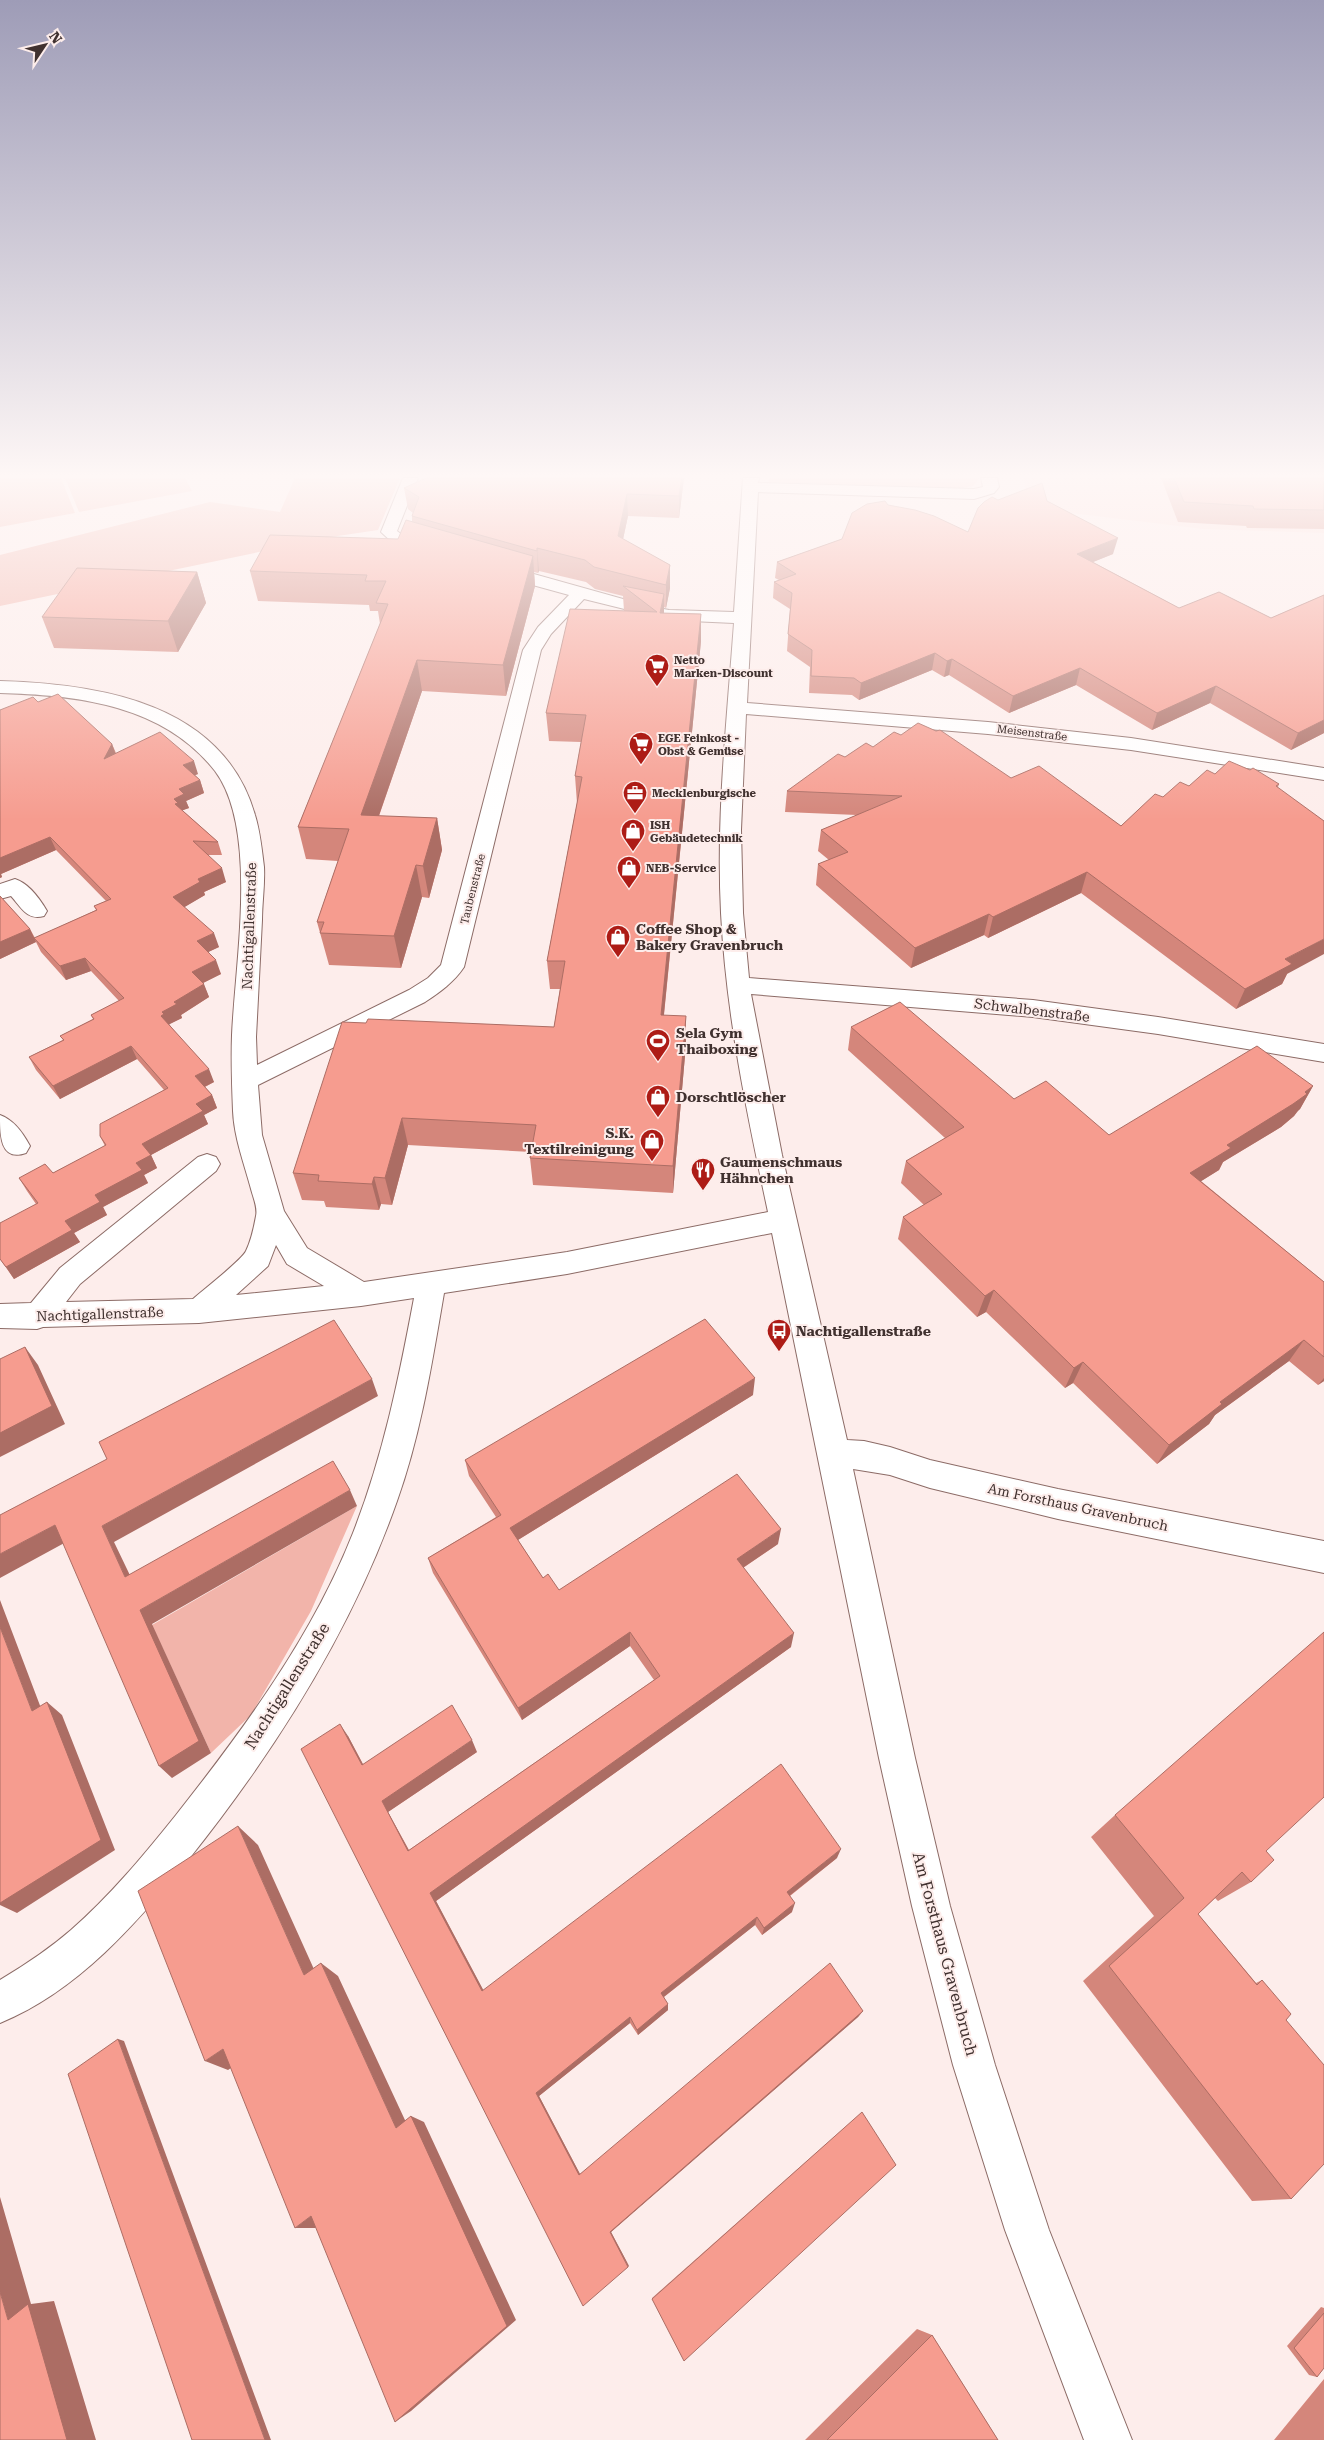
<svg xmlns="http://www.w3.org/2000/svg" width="1324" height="2440" viewBox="0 0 1324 2440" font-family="'Roboto Serif',serif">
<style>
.built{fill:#fcdfdb}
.green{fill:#f2b4aa}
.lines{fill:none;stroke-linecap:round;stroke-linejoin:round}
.street-casing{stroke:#8c6b66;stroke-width:2}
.street{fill:#fff;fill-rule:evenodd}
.wall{fill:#d4867b}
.shaded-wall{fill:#ac6d64}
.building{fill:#f69c8f;stroke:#ac6d64}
.labels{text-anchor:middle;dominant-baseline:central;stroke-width:4;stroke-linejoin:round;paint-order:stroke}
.far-poi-label{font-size:11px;font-weight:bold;fill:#40312f;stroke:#fdedeb;text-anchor:start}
.far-street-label{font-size:11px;fill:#40312f;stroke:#fdedeb}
.street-label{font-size:14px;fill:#40312f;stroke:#fdedeb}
.poi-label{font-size:14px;font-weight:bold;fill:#40312f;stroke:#fdedeb;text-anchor:start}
.near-street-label{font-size:16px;fill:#40312f;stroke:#fdedeb}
</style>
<rect width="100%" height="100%" fill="#fdedeb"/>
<path class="built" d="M1023 478H1324V533L1203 529 1030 508Z"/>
<path class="green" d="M0 478H61L75 513 0 527Z
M65 478H185L192 491 79 512Z
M295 478H400L378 530 331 537 0 606V555L210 502 280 512Z
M769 478H977L978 480 973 486 962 488 769 482Z
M357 1506 311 1611 251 1715 211 1753 152 1625Z"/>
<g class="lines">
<defs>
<path id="street" d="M403 478H418L397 531 405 537 437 547 439 550 437 553 431 555 393 543 381 532Z
M743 478H759L758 483 974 489 983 487 981 478H997L999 487 994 493 974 499 758 492 747 703 988 722 1131 738 1324 768V780L1131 750 988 734 746 714 741 830 743 913 749 978 1033 1000 1158 1017 1324 1044V1062L1158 1034 1033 1017 751 994 782 1155 847 1440 864 1441 890 1447 930 1460 1058 1489 1324 1541V1573L1058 1519 930 1488 890 1475 853 1469 915 1758 950 1906 995 2065 1049 2230 1132 2440H1084L1005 2230 953 2065 912 1906 879 1758 772 1233 567 1274 444 1293C432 1363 421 1434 397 1501 351 1632 275 1751 189 1859 137 1923 78 1991 0 2023V1980C25 1965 49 1949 71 1930 110 1896 144 1855 176 1815 244 1729 313 1635 353 1533 383 1457 399 1378 414 1298L361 1306 199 1323 43 1327 37 1329 0 1328V1304L31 1303 60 1268 198 1157 207 1154 216 1157 220 1164 216 1171 80 1284 66 1302 193 1299C203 1290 242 1260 246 1251 251 1241 254 1227 256 1216 258 1208 253 1197 251 1189 244 1163 234 1137 233 1111 232 1085 231 1061 232 1035 235 963 259 830 215 771 164 705 77 695 0 693V681C100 684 223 703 255 815 260 831 262 850 264 867 265 884 262 903 262 920 260 959 258 998 256 1037L257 1065 409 990 428 978 441 965 523 650 538 627 569 595 493 574 491 570 493 566H505L648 606 669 610 734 612ZM584 599 669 620 734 623C727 719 716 816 721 913 726 1014 747 1114 768 1212L567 1252 364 1282 307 1248 284 1211 262 1135 258 1085 425 1002C440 992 454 982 464 967L541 650 551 634ZM276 1245 287 1264 324 1286 236 1295 268 1266Z
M15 879C28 883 40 899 47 911L44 916C27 921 21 907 11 896L0 899V884Z
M0 1115C14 1120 23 1133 30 1146L26 1153C0 1162 0 1135 0 1115Z"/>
</defs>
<use href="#street" class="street-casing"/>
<use href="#street" class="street"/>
</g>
<path class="wall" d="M684 478 679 518 628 516 623 539 670 565V588L666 608 664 607V613L701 614V641L664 1015 686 1044 673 1193 533 1185 530 1158 531 1152 408 1145 392 1205 381 1204 379 1210 326 1207 324 1201 302 1200 293 1173 366 1023 554 1027 560 989H550L547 961 577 803 575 776 581 742 549 741 546 713 624 611 623 596 595 589 586 582 539 571 538 573 534 572 535 586 506 696 422 691 379 816 437 818 442 850 429 898 422 897 401 968 329 965 317 922 338 861 306 859 298 827 380 624 378 611H370L369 605 258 601 250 571 398 539 412 522V516L413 513 408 509 404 488Z
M1161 478H1324V529L1247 528 1246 526 1178 522Z
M998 500 1047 501 1113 554 1093 562 1179 608 1271 618 1324 595V733L1291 750 1210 703 1152 730 1076 685 1009 713 949 675 944 677 932 670 859 700 852 695 809 693 810 667 787 651 790 609 773 598 774 582 779 580 775 578 777 562 842 539 888 505 968 532Z
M197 572 206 603 178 652 54 648 42 617Z
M38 702 112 744 116 753 198 774 195 775 200 780 204 793 186 801 189 808 182 810 218 842 222 855H208L226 882 204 892 205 895 184 907 219 947 208 952 221 974 203 983 209 997 181 1015 182 1018 169 1024 214 1082 205 1087 212 1095 217 1108 204 1115 208 1124 151 1155 157 1168 144 1175 148 1183 103 1207 107 1215 74 1233 80 1242 14 1279 0 1259 36 1204 27 1191 19 1178 53 1173 105 1146 100 1136 164 1090 137 1059 60 1099 36 1070 29 1057 63 1040 60 1036 93 1019 91 1015 119 1001 91 971 66 980 41 952 36 942 0 959V896L30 929 35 938 96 910 94 906 106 901 56 850 1 874 2 877 0 878V710Z
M873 747 1011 778 1121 826 1163 797 1215 774 1279 784 1278 787 1287 974 1282 984 1236 1009 1081 893 988 938 984 935 911 968 816 885 818 864 829 860 818 851 821 830 857 815 785 812 787 791 845 757Z
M851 1027 1014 1099 1109 1135 1313 1086 1300 1109 1297 1111 1294 1116 1281 1127 1223 1162 1219 1170 1201 1181 1324 1282V1381L1318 1385 1289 1361 1215 1415 1209 1424 1157 1464 1073 1383 1065 1388 986 1312 977 1317 898 1239 903 1217 924 1205 901 1183 906 1161 945 1138 848 1050Z
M753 1395 518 1540 543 1578 559 1590 778 1544 743 1568 791 1647 436 1901 483 1990 837 1858 790 1896 792 1912 762 1935 755 1925 664 1997 668 2010 638 2035 630 2023 539 2096 580 2174 863 2011 858 2017 611 2232 629 2266 301 1749 348 1736 363 1764 477 1752 388 1812 409 1850 654 1680 630 1646 522 1720 433 1573 428 1558 496 1517 469 1476 465 1460Z
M1115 1815 1266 1851 1251 1882 1218 1901 1215 1898 1198 1914 1256 1983 1262 1980 1286 2020 1291 2199 1252 2201 1083 1981 1154 1916 1091 1837Z
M862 2112 652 2299V2298Z
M1321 2307 1324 2308V2368L1317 2377 1309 2375 1287 2346Z
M917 2329 932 2335 998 2440H805Z
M1324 2379V2440H1274Z"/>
<path class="shaded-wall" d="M682 478H684L679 518V496Z
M627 494 628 516 619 558 618 536Z
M1118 538 1113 554 1073 570 1077 554Z
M537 548 539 571 538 573 537 551Z
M533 556 535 586 506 696 503 665Z
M670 565V588L666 608V585Z
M197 572 206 603 178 652 168 621Z
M664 594V621L660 613Z
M701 614V641L661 1043V1015Z
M935 653 932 670 859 700 861 683Z
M952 659 949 675 944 677 947 661Z
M417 660 422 691 368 847 361 815Z
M1080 668 1076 685 1009 713 1013 696Z
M1216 686 1210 703 1152 730 1157 713Z
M1324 720V733L1291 750 1298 733Z
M112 744 117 758 104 759Z
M194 761 198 774 187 778 183 765Z
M200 780 204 793 186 801 189 808 181 811 180 817 174 799 179 789Z
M437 818 442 850 429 898 423 866Z
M50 837 56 850 1 874 2 877 0 878V858Z
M416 865 422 897 401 968 394 936Z
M222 868 226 882 204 892 205 895 178 911 173 897 198 879Z
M1087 872 1081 893 988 938 993 917Z
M989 914 984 935 911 968 915 948Z
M30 929 36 942 0 959V942Z
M214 933 219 947 202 955 197 941Z
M1324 939V954L1287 974 1282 984 1236 1009 1245 989 1285 959Z
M85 958 91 971 66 980 60 966Z
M216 960 221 974 197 986 192 972Z
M204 984 209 997 181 1015 182 1018 168 1025 161 1016 162 1012 174 1002Z
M686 1016V1044L673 1193V1166Z
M131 1046 137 1059 60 1099 53 1086Z
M209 1069 214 1082 200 1089 195 1076Z
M1313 1086 1300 1109 1298 1111 1294 1116 1281 1127 1223 1162 1219 1170 1179 1195 1190 1173 1227 1145Z
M212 1095 217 1108 204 1115 208 1124 151 1155 157 1168 144 1175 148 1183 103 1207 107 1215 74 1233 80 1242 14 1279 6 1267 65 1221 95 1195 136 1163 142 1144 196 1104Z
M402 1118 408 1145 392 1205 385 1178Z
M374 1177 381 1204 379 1210 372 1184Z
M994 1290 986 1312 977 1317 985 1296Z
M1304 1340 1289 1361 1215 1415 1209 1424 1157 1464 1169 1445 1220 1402Z
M25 1347 38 1365 65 1424 0 1457V1433Z
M1083 1362 1073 1383 1065 1388 1074 1368Z
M755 1378 753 1395 513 1543 510 1528Z
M1324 1378V1381L1318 1385Z
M372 1379 378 1396 114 1542 138 1592 125 1577 102 1526Z
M350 1490 357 1506 152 1624 211 1753 172 1778 159 1766 140 1610Z
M55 1525 68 1541 0 1578V1554Z
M781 1529 778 1544 735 1573 737 1559Z
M0 1600 47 1724 32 1711 0 1627Z
M630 1632V1646L522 1720 518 1708Z
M794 1633 791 1647 436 1901 487 1997 482 1991 430 1893Z
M47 1702 62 1715 115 1850 17 1913 0 1905V1903Z
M340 1724 348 1736 369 1776 362 1765Z
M472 1740 477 1752 388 1812 414 1860 408 1851 382 1801Z
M238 1826 258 1845 322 1987 304 1975Z
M841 1849 837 1858 784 1900 787 1892Z
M795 1903 792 1912 762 1935 764 1928Z
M757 1917 755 1925 661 1999V1993Z
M321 1963 338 1976 411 2133 396 2128Z
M668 2004V2010L638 2035 637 2030Z
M863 2011 858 2017 611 2232 629 2266 628 2267 610 2232Z
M630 2017V2023L539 2096 581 2176 579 2175 536 2093Z
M118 2039 124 2041 271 2440H265Z
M223 2049 246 2058 228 2070 205 2061Z
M411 2116 424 2122 516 2320 411 2411 395 2422Z
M0 2197 31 2304 54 2301 96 2440H67L8 2320 0 2292Z
M311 2216 330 2217 315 2228H295Z"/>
<path class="building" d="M426 478H682L679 496 627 494 618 536 670 565 666 585 594 567 585 560 537 548V551L412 516 419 497 404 488Z
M1174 478H1324V510L1254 509 1253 506 1184 502Z
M1042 483 1047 501 1118 538 1077 554 1179 608 1219 592 1271 618 1324 595V720L1298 733 1216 686 1157 713 1080 668 1013 696 952 659 947 661 935 653 861 683 854 678 811 676 812 650 788 634 792 593 774 582 796 574 777 562 842 539 852 513 867 504 885 501 888 505 915 510 934 516 968 532 978 508 984 502 992 497 998 500Z
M406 520 533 556 503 665 417 660 361 815 437 818 423 866 416 865 394 936 320 933 324 922H317L349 829 298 827 388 604 376 603 386 581H365L367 575 250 571 270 535 398 539Z
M77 568 197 572 168 621 42 617Z
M623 586 664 594 660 613 701 614 661 1015 686 1016 673 1166 530 1158 536 1125 402 1118 385 1178 374 1177 372 1184 318 1181 319 1175 293 1173 342 1022 366 1023 368 1019 554 1027 565 961H547L582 777 575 776 586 715 546 713 570 609 657 612Z
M58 694 112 744 104 759 160 732 194 761 183 765 200 780 179 789 184 794 174 799 178 803 175 804 218 842 193 841 222 868 198 879 200 882 173 897 214 933 197 941 216 960 192 972 204 984 174 1002 177 1004 162 1012 164 1014 161 1016 209 1069 195 1076 212 1095 196 1104 203 1111 142 1144 151 1155 136 1163 142 1170 95 1195 100 1202 65 1221 72 1230 6 1267 0 1259V1223L38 1203 19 1178 45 1164 53 1173 106 1145 100 1136V1124L168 1088 131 1046 53 1086 29 1057 64 1040 60 1036 94 1019 91 1015 124 998 85 958 60 966 34 938 97 910 94 906 111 899 50 837 0 858V710L33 697 38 702Z
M918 723 936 731 940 730 1011 778 1039 766 1121 826 1155 794 1163 797 1180 782 1189 786 1207 770 1215 774 1229 761 1250 770 1253 768 1279 784 1276 786 1324 821V939L1285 959 1292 964 1245 989 1087 872 993 917 989 914 915 948 818 864 848 852 821 830 902 796 787 791 838 754 845 757 866 743 873 747 894 732 901 735Z
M0 896 30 929 0 942Z
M900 1002 1014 1099 1046 1081 1109 1135 1257 1046 1313 1086 1305 1092 1307 1094 1293 1104 1227 1145 1231 1148 1190 1173 1324 1282V1357L1304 1340 1220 1402 1222 1404 1169 1445 1083 1362 1074 1368 994 1290 985 1296 903 1217 942 1194 906 1161 964 1127 851 1027Z
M705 1319 755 1378 510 1528 543 1578 548 1574 559 1590 737 1474 781 1529 737 1559 794 1633 430 1893 482 1991 781 1764 841 1849 787 1892 795 1903 764 1928 757 1917 661 1993 668 2004 637 2030 630 2017 536 2093 579 2175 830 1963 863 2011 610 2232 628 2267 583 2306 301 1749 340 1724 362 1765 452 1705 472 1740 382 1801 408 1851 660 1676 630 1632 518 1708 428 1558 501 1515 465 1460Z
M334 1320 372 1379 102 1526 125 1577 333 1461 350 1490 140 1610 199 1741 159 1766 55 1525 0 1554V1515L107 1459 99 1442Z
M25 1347 52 1406 0 1433V1359Z
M0 1627 32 1711 47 1702 101 1840 0 1903Z
M1324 1632V1797L1266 1851 1274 1860 1251 1882 1242 1872 1198 1914 1257 1985 1262 1980 1291 2014 1286 2020 1324 2065V2164L1291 2199 1109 1966 1184 1898 1115 1815Z
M238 1826 304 1975 321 1963 396 2128 411 2116 507 2326 395 2422 311 2216 295 2228 223 2049 205 2061 138 1891Z
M118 2039 265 2440H192L68 2074Z
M862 2112 896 2165 684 2361 652 2299Z
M0 2292 8 2320 28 2304 67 2440H0Z
M1324 2313V2368L1317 2377 1294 2348Z
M932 2335 998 2440H827Z"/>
<linearGradient id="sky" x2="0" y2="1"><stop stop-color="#9e9cb7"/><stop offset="0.58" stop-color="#fef7f6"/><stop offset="1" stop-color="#fef7f6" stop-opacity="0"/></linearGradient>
<rect width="1324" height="820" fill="url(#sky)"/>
<defs>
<symbol id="supermarket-pin" viewBox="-11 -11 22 30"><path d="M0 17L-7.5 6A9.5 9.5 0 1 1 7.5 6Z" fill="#ad1c16" stroke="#fdedeb"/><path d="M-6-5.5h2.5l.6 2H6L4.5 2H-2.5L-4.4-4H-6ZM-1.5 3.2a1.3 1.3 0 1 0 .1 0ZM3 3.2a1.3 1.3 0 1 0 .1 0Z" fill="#fff"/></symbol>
<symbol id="office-pin" viewBox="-11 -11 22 30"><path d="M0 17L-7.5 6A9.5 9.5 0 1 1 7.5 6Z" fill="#ad1c16" stroke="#fdedeb"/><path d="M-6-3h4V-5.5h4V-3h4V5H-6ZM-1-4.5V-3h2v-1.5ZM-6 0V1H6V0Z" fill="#fff"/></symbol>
<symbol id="shop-pin" viewBox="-11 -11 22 30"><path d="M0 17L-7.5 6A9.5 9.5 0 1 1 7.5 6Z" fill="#ad1c16" stroke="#fdedeb"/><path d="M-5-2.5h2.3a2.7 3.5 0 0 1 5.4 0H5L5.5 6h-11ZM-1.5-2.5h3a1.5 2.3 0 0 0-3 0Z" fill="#fff"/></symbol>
<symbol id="stadium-pin" viewBox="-11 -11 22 30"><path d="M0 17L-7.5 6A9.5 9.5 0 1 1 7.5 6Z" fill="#ad1c16" stroke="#fdedeb"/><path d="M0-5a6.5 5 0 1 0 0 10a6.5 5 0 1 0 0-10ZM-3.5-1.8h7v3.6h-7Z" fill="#fff"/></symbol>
<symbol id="restaurant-pin" viewBox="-11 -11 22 30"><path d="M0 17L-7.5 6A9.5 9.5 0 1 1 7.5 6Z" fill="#ad1c16" stroke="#fdedeb"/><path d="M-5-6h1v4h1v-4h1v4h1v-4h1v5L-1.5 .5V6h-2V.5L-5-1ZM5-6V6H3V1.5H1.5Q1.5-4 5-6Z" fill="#fff"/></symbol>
<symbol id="bus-pin" viewBox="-11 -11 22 30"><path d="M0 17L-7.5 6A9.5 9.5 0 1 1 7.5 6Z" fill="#ad1c16" stroke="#fdedeb"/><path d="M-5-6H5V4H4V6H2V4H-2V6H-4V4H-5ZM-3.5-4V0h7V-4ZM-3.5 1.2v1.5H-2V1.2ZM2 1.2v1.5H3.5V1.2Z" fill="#fff"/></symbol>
</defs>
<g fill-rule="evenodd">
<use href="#supermarket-pin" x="643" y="652" width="28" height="38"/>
<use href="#supermarket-pin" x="627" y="730" width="28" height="38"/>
<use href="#office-pin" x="621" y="779" width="28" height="38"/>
<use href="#shop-pin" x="619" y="817" width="28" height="38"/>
<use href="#shop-pin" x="615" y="854" width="28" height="38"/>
<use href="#shop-pin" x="604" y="923" width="28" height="38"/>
<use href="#stadium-pin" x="644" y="1027" width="28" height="38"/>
<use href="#shop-pin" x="644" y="1083" width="28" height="38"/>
<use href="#shop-pin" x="638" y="1127" width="28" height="38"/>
<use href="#restaurant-pin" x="689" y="1156" width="28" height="38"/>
<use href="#bus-pin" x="765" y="1317" width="28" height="38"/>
</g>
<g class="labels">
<g class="far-poi-label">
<text x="674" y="660">Netto<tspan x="674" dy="13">Marken-Discount</tspan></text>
<text x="658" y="738">EGE Feinkost -<tspan x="658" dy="13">Obst &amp; Gemüse</tspan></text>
<text x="652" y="793">Mecklenburgische</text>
<text x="650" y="825">ISH<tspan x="650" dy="13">Gebäudetechnik</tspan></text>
<text x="646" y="868">NEB-Service</text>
</g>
<g class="far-street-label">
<text transform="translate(1032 733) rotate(7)">Meisenstraße</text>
<text transform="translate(473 889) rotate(-76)">Taubenstraße</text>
</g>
<g class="street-label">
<text transform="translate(249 926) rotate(-88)">Nachtigallenstraße</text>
<text transform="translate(1032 1010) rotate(7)">Schwalbenstraße</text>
<text transform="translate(100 1314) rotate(-2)">Nachtigallenstraße</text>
<text transform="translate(1078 1507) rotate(12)">Am Forsthaus Gravenbruch</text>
</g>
<g class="poi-label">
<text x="636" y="929">Coffee Shop &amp;<tspan x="636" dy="16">Bakery Gravenbruch</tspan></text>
<text x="676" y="1033">Sela Gym<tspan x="676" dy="16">Thaiboxing</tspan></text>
<text x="676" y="1097">Dorschtlöscher</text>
<text x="634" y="1133" text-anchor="end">S.K.<tspan x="634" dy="16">Textilreinigung</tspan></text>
<text x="720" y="1162">Gaumenschmaus<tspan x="720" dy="16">Hähnchen</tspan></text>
<text x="796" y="1331">Nachtigallenstraße</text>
</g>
<g class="near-street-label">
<text transform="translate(287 1686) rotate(-58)">Nachtigallenstraße</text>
<text transform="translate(945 1954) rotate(75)">Am Forsthaus Gravenbruch</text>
</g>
</g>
<g transform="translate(45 45) rotate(55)" stroke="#fdedeb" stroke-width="4" paint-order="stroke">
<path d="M0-4L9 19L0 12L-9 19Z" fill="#40312f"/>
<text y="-8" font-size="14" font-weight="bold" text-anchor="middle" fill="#40312f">N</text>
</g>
</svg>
